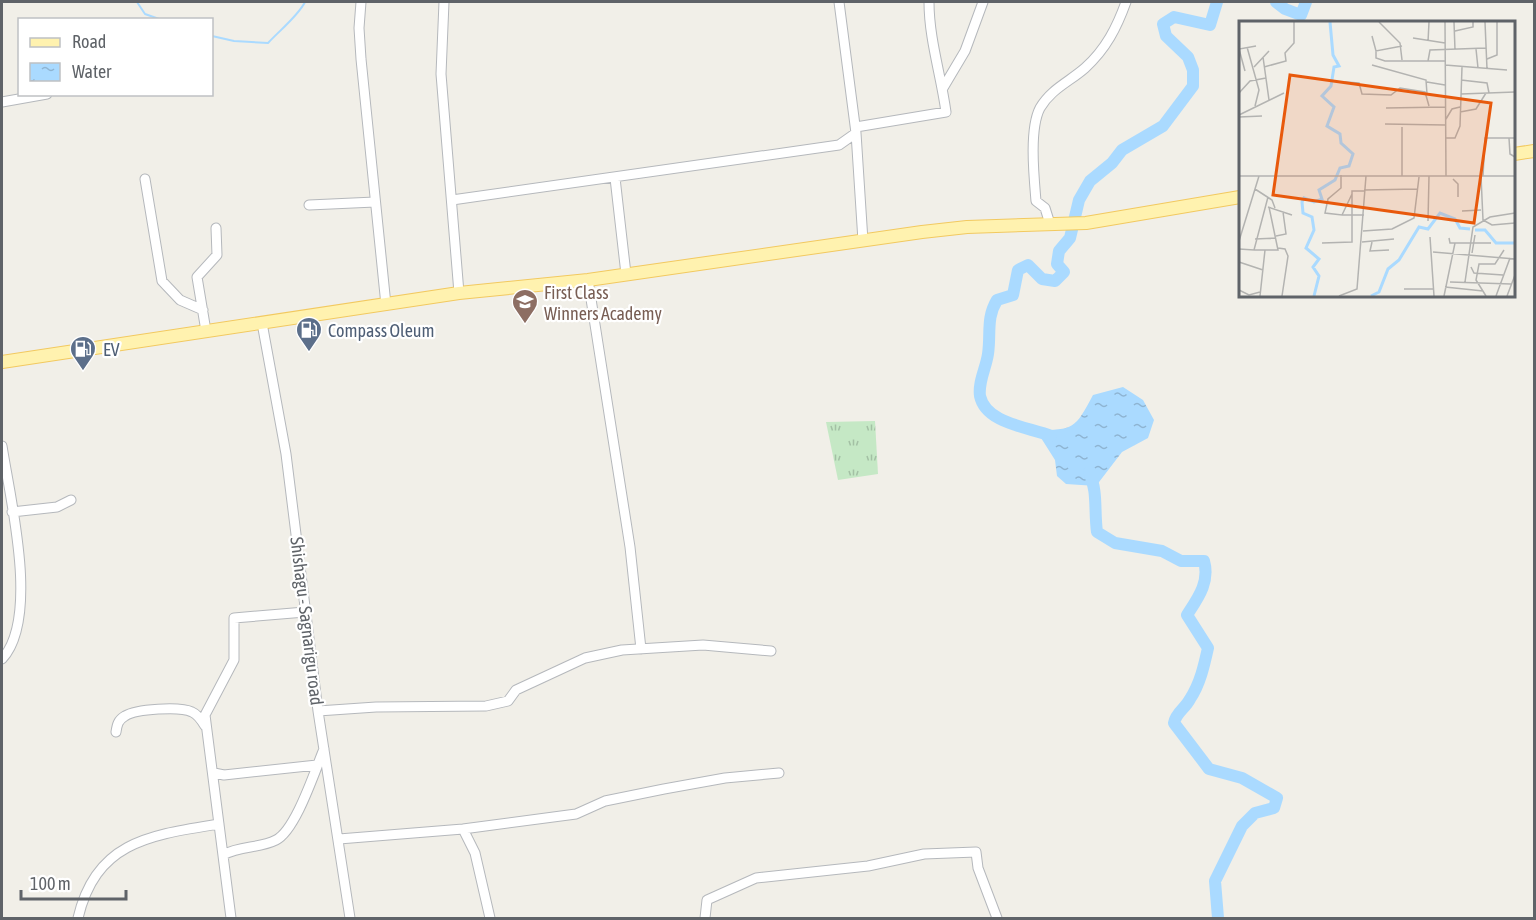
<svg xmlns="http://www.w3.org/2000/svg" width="1536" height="920" viewBox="0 0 1536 920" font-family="'Asap Condensed',sans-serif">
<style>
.grass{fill:url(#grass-tufts)}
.water{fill:url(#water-ripples)}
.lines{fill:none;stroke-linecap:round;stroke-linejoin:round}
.stream{stroke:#aadaff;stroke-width:2}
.river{stroke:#aadaff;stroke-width:12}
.minor-casing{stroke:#b5b8bc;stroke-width:11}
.major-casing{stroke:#f2c960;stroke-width:14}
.minor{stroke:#fff;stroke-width:9}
.major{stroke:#fff2af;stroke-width:12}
.labels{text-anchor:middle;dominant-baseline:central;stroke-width:4.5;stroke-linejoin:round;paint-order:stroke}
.education-label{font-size:18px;fill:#785e54;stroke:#fff;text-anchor:start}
.service-label{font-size:18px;fill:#4e5e75;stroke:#fff;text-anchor:start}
.street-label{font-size:18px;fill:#5f6368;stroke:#fff}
.inset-river{fill:none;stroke:#aadaff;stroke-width:3}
.inset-road{fill:none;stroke:#b3b3b1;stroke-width:1.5}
.view{fill:#e8590c;fill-opacity:0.15;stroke:#e8590c;stroke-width:3}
.inset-edge{fill:none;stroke:#5f6368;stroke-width:3}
</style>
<defs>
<pattern id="grass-tufts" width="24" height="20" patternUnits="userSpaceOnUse" patternTransform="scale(1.5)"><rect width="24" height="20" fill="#c5e8c5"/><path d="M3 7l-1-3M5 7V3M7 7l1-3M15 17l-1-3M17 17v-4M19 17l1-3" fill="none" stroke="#a3c0a4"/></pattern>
<pattern id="water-ripples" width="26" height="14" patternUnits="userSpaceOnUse" patternTransform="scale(1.5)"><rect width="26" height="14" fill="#aadaff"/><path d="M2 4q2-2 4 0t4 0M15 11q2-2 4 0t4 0" fill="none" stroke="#8eb4d2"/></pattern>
</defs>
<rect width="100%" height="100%" fill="#f1efe8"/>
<path class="grass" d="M875 421 878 474 838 480 826 422Z"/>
<path class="water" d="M1123 387 1143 400 1154 420 1148 438 1122 452 1096 486 1066 484 1057 476 1055 460 1036 430C1074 430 1075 429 1093 395Z"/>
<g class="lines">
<path class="stream" d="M137 2 145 14 162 20
M212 36 234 41 268 43C280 30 298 16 305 2"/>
<path class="river" d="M1276 2 1285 9 1301 15 1306 2
M1051 436C1029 427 986 424 980 396 978 382 986 368 988 354 991 334 986 318 997 300L1013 295 1018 270 1028 265 1042 279 1055 281 1064 272 1057 264 1059 251 1070 238 1079 200 1090 181 1112 163 1122 150 1163 126 1193 86V70L1188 57 1166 36 1163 24 1174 17 1210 25 1217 2
M1089 472C1098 491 1094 511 1097 532L1115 543 1162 551 1181 561H1204C1210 582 1198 598 1187 615L1208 648C1204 666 1200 684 1190 699 1185 709 1176 712 1174 723L1209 769 1242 778 1277 798 1274 808 1255 813 1242 826 1215 881 1218 918"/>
<defs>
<path id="minor" d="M361 2 359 28 361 59 386 305
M444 2 441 74 459 293
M839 2 856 133 863 241
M943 88 965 51 983 2
M2 102 47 94
M856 127 946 112C941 75 929 39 929 2
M615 178 626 274
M145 179 162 281 180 300 203 310
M452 200 839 145 856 133
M309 205 375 202
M1050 224 1045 208 1036 201C1034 177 1029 129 1040 108 1051 89 1069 82 1085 68 1106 49 1117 27 1126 2
M588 280 630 547 641 649
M262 323 286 454 318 711 350 918
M206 331 197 277 217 255 216 228
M2 446C10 498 40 618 2 659
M12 512 57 507 71 500
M318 711 376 707 486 706 508 701 516 690 585 658 622 650 703 645 771 651
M116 732C117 725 118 720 125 716 136 709 180 706 192 712 197 714 202 721 205 726
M214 773 224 775 317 765
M463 829 475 853 490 918
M339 839 463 829 576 814 605 801 664 789 725 778 779 773
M223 855C241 845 258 849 276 840 296 830 315 770 324 749
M78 918C96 841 151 835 219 824
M231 918 205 715 234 660V618L305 612
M705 918 707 900 756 878 868 866 924 854 976 852 978 868 997 918"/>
<path id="major" d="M1514 154 1534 151
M2 362 459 293 588 280 922 232 967 227 1086 223 1240 197"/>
</defs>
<use href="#minor" class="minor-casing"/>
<use href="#major" class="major-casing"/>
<use href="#minor" class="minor"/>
<use href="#major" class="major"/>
</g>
<defs>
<symbol id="school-pin" viewBox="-11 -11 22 30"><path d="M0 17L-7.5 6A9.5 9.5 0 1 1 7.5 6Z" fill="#8d6e63" stroke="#fff"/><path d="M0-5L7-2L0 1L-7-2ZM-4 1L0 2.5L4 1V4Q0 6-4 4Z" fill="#fff"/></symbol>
<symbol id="fuel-pin" viewBox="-11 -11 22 30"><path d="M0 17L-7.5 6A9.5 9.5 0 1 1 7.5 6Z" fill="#5c6f8a" stroke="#fff"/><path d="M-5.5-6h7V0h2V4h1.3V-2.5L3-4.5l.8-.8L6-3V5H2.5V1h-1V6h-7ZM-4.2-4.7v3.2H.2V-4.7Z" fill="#fff"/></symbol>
</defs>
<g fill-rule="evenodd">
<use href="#school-pin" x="510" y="287" width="30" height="40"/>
<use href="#fuel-pin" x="294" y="315" width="30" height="40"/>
<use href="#fuel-pin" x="68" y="334" width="30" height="40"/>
</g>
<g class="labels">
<g class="education-label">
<text x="544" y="292">First Class<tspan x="544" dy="21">Winners Academy</tspan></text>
</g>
<g class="service-label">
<text x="328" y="330">Compass Oleum</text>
<text x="103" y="349">EV</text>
</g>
<g class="street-label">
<text transform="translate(307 621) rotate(83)">Shishagu - Sagnarigu road</text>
</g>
</g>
<g transform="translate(1239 21)">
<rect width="276" height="276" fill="#f1efe8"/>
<path class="inset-river" d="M236 209H246L257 222H276M75 275 80 255 74 246 80 238 67 227 75 209 73 196 64 192 63 181 65 177 75 181 83 178 80 169 96 159 101 147 110 145 114 133 102 122 101 113 88 105 95 86 83 75 92 65 95 46 100 45 94 34 91 1M132 275 140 271 149 248 160 239 180 206 189 208 201 192 216 198 221 207 231 208"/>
<path class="inset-road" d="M140 1 161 22 163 39M206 1 207 155M215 1 216 29M246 1 248 48M216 10 234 6V1M133 15 137 30 163 25M174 17 206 22M189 21 190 1M8 26 20 69 16 85M237 28 239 47M137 30V37L146 40H206M24 36 30 79M248 38 258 34V1M189 40 191 29 247 27M133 44 187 59 188 73M206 44 268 49M15 46 30 30M25 46 47 40 46 32 55 22V1M6 50 0 28 17 25M222 59 248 62 250 72M106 61 120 62 123 73 152 74 161 67 186 71 190 85M188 61 206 64M0 72 11 60 27 57M222 73 276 71M147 87 206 86M221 91 237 88 247 72M0 94 45 72M0 96 23 95M207 98 213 88 221 86M146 103 206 104M163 106V155M206 117H216L221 105 223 46M276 117H270L271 133 276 136M102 154V167L89 178 86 192 103 194 113 173M0 155H276M242 155 244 199 253 204 276 202M244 155 246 117H270M214 158 219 163V176M16 168 33 179 36 187M125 169 179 168M29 186 53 194M223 190 242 189M103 194H125M189 200 190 155M124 210 153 208 175 197 180 156M37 215 47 213 44 191M191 216 195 275M210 217 211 222H252M16 218 37 217M0 220 20 155M123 221 155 218M133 221 131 230 150 229M83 222 113 221V170H125M39 227 46 228 49 235 43 275M0 228 15 229 29 176M15 229H39L30 186M194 231 276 238M233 232 236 214M0 241 24 249M232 246 235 252 264 254M211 261 272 263M226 261 234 206 251 196 276 192M206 266 244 270M165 268H195M0 269 10 274 21 271M21 275 26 229M100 275 118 268 127 155M205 275 216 222M247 275 237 259 240 243H256L265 229M257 275 271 237M268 275 276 254"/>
<path class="view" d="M51 54 252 82 235 202 34 174Z"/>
<rect width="276" height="276" class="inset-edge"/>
</g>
<rect width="1536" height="920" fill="none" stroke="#5f6368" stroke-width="6"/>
<rect x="18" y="18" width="195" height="78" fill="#ffffff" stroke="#bfc1c3" stroke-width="1.5"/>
<rect x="30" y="38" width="30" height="9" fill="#fff2af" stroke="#bfc1c3" stroke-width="1.5"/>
<text x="72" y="48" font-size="18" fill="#5f6368">Road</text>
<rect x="30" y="63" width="30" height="18" fill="url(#water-ripples)" stroke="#bfc1c3" stroke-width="1.5"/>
<text x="72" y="78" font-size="18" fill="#5f6368">Water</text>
<path d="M21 890v9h105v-9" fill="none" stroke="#5f6368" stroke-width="3"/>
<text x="30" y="890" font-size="18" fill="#5f6368" stroke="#ffffff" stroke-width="4.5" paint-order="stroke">100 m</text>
</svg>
